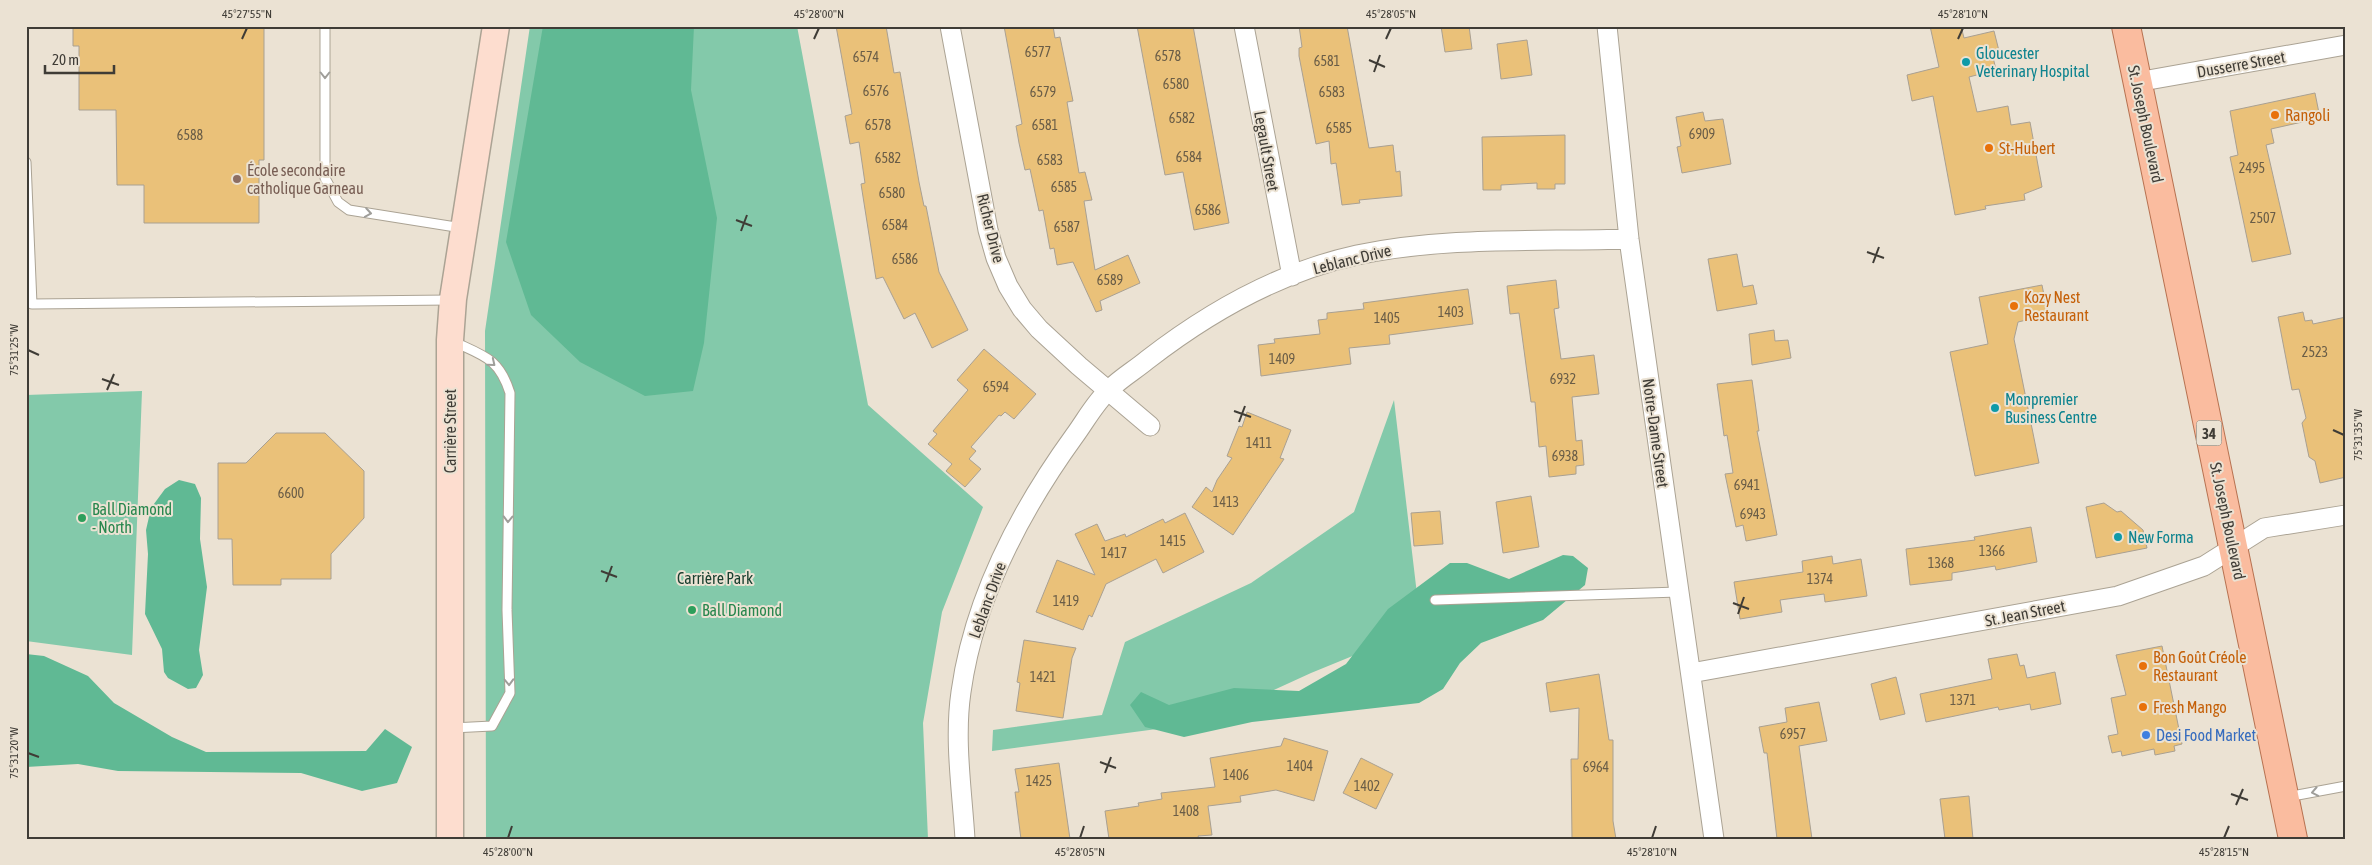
<svg xmlns="http://www.w3.org/2000/svg" width="2372" height="865" viewBox="0 0 2372 865" font-family="'Asap Condensed',sans-serif">
<style>
.green{fill:#83c9aa}
.forest{fill:#60b994}
.building{fill:#eac179;stroke:#a9a092}
.lines{fill:none;stroke-linecap:round;stroke-linejoin:round}
.lane-casing{stroke:#aba394;stroke-width:11}
.street-casing{stroke:#aba394;stroke-width:21}
.secondary-casing{stroke:#aba394;stroke-width:29}
.primary-casing{stroke:#b77251;stroke-width:30}
.lane{stroke:#fff;stroke-width:9}
.street{stroke:#fff;stroke-width:19}
.secondary{stroke:#fdddcf;stroke-width:26}
.primary{stroke:#fabc9f;stroke-width:28}
.oneway{stroke:#9f9e9a}
.ticks{fill:none;stroke:#3f3c36;stroke-width:2}
.culture-dot{fill:#0f9aa8;stroke:#ebe2d3;stroke-width:2}
.food-dot{fill:#e8710a;stroke:#ebe2d3;stroke-width:2}
.education-dot{fill:#8d6e63;stroke:#ebe2d3;stroke-width:2}
.leisure-dot{fill:#2e9e5b;stroke:#ebe2d3;stroke-width:2}
.shop-dot{fill:#3f7fe0;stroke:#ebe2d3;stroke-width:2}
.labels{text-anchor:middle;dominant-baseline:central;stroke-width:4;stroke-linejoin:round;paint-order:stroke}
.number-label{font-size:14px;fill:#6a5d47}
.shield{fill:#ebe2d3;stroke:#736e65;stroke-width:1}
.shield-label{font-size:15px;font-weight:bold;fill:#3f3c36}
.culture-label{font-size:16px;fill:#0d838f;stroke:#ebe2d3;text-anchor:start}
.street-label{font-size:16px;fill:#3f3c36;stroke:#ebe2d3}
.food-label{font-size:16px;fill:#c56008;stroke:#ebe2d3;text-anchor:start}
.education-label{font-size:16px;fill:#785e54;stroke:#ebe2d3;text-anchor:start}
.leisure-label{font-size:16px;fill:#27864d;stroke:#ebe2d3;text-anchor:start}
.park-label{font-size:16px;fill:#194030;stroke:#ebe2d3}
.shop-label{font-size:16px;fill:#366cbe;stroke:#ebe2d3;text-anchor:start}
.neatline{fill:none;stroke:#3f3c36;stroke-width:2}
.ticks-label{font-size:12px;text-anchor:middle;fill:#3f3c36}
</style>
<rect width="100%" height="100%" fill="#ebe2d3"/>
<path class="green" d="M530 26H797L868 405 983 507 942 612 923 723 928 839H486L485 331Z
M142 391 132 655 26 641V395Z
M1394 400 1421 628 1311 673 1202 723 992 751 993 730 1102 715 1125 642 1251 583 1354 512Z"/>
<path class="forest" d="M543 26H694L691 90 717 218 704 343 693 391 645 396 580 362 531 315 506 242Z
M179 480 195 484 201 498 200 539 207 587 199 650 203 675 196 688 188 689 168 678 164 672 162 649 145 614 148 554 146 530 151 508 165 489Z
M1563 555 1573 556 1588 568 1585 585 1543 620 1481 643 1460 663 1443 689 1419 703 1252 722 1184 737 1145 727 1130 705 1141 692 1169 705 1234 688 1299 691 1346 664 1388 609 1450 563H1467L1509 579Z
M26 654 44 656 88 676 114 703 172 737 206 752 366 751 385 729 412 747 397 783 362 791 301 773 118 771 78 764 26 767Z"/>
<path class="building" d="M73 26H264V160H259V223H144V185H117L116 110H79V46H73Z
M836 26H886L894 73 900 72 919 182 924 206H926L939 272 968 330 932 348 915 313 904 319 883 277 876 279 861 184 865 183 859 142 850 144 845 116 852 114Z
M1004 26H1053L1055 38 1060 37 1073 101 1067 102 1079 173 1085 172 1092 200 1084 201 1095 270 1128 255 1140 283 1100 301 1102 310 1096 312 1073 262 1057 265 1054 248 1050 249 1043 210 1039 211 1030 169 1025 170 1019 143 1016 126 1022 124Z
M1137 26H1193L1229 223 1194 230 1183 172 1165 175Z
M1299 26H1347L1369 148 1393 145 1396 172 1400 171 1402 196 1359 200 1360 203 1342 205 1336 163 1331 164 1329 141 1316 144 1299 56V48L1302 47Z
M1441 26H1469L1472 49 1445 52Z
M1930 26H1961L1964 38 1994 31 2000 55 1993 57 1996 70 1969 77 1977 112 2008 106 2011 125 2030 122 2042 187 2024 194 2025 200 1985 206 1986 209 1955 215 1933 96 1912 101 1907 75 1939 67Z
M1527 40 1532 75 1501 79 1497 44Z
M2315 93 2320 118 2271 129 2274 143 2266 145 2291 254 2252 262 2230 157 2238 155 2230 111Z
M1703 112 1705 121 1723 119 1731 164 1682 173 1677 147 1681 146 1676 117Z
M1565 135V184H1555V189H1537V183L1501 185V190H1483L1482 137Z
M1737 254 1743 287 1753 285 1757 304 1717 311 1708 259Z
M1556 280 1559 308 1554 309 1561 359 1594 355 1599 394 1572 397 1576 441 1582 440 1584 465 1576 466V474L1549 477 1546 446 1539 447 1535 402H1531L1519 313 1510 314 1507 286Z
M2042 285 2048 315 2018 322 2014 339 2039 463 1975 476 1950 352 1988 344 1979 297Z
M1468 289 1473 324 1389 335 1390 344 1349 348 1351 364 1261 376 1258 345 1275 343 1274 339 1320 334 1318 320 1327 319V313L1364 309 1363 303Z
M2303 312 2305 321 2312 320 2313 324 2346 317V477L2320 483 2315 461 2309 457 2302 423 2306 418 2299 389 2292 390 2278 317Z
M1774 330 1775 341 1788 340 1791 358 1752 365 1749 334Z
M984 349 1036 394 1014 419 1005 412 1001 416 999 415 971 447 976 451 969 459 981 469 965 487 946 471 952 464 928 444 937 434 933 431 968 390 957 380Z
M1752 380 1759 431H1757L1777 535 1746 541 1743 525 1736 527 1725 474 1733 473 1727 435 1724 436 1717 384Z
M1247 412 1291 430 1280 458 1284 459 1233 535 1192 507 1206 487 1212 492 1217 480 1232 458 1227 456 1239 426 1242 427Z
M276 433H325L364 471V518L331 554V579H281V585H233L232 539H218V463H246Z
M1531 496 1539 547 1503 553 1496 502Z
M2104 503 2117 512 2121 511 2143 530 2147 548 2096 558 2086 507Z
M1440 511 1443 544 1414 546 1411 513Z
M1185 513 1204 552 1163 573 1156 559 1106 584 1092 617 1089 615 1083 630 1036 612 1057 560 1095 575 1075 534 1097 524 1105 541 1125 534 1126 537 1163 519 1165 523Z
M2031 527 2037 562 1996 570 1995 566 1952 573V580L1910 585 1906 549 1975 540 1974 537Z
M1832 556 1833 564 1861 559 1867 596 1825 602 1824 594 1780 600 1782 612 1740 619 1734 582 1803 572 1802 561Z
M1024 640 1076 648 1072 658 1063 718 1016 711 1020 683 1017 682Z
M2162 646 2182 744 2174 746 2175 751 2155 755 2154 749 2122 756 2121 751 2112 753 2108 736 2118 734 2111 698 2126 695 2116 655Z
M2017 654 2020 666 2024 665 2027 678 2055 672 2061 704 2031 710 2030 704 1999 710 1998 707 1926 722 1920 694 1992 679 1988 659Z
M1599 674 1609 740H1613V821L1616 839H1572L1571 759H1578L1579 708 1550 712 1546 683Z
M1896 677 1905 714 1880 720 1871 684Z
M1819 702 1827 741 1799 746 1812 839H1777L1767 753H1764L1759 727 1787 722 1785 708Z
M1284 738 1328 751 1314 801 1276 790 1240 796 1241 802 1208 806 1212 835 1198 836 1199 839H1109L1105 811 1139 806 1138 803 1162 799 1161 793 1215 787 1210 758 1281 746Z
M1361 758 1393 774 1376 809 1343 793Z
M1059 763 1070 839H1021L1015 792H1019L1015 769Z
M1969 796 1973 839H1945L1940 799Z"/>
<g class="lines">
<defs>
<path id="lane" d="M325 26V178L338 202 349 210 462 228
M26 162 32 304 450 300
M1435 600 1678 592
M452 728 492 726 510 693 507 610 510 393C499 358 484 356 452 341
M2287 797 2346 786"/>
<path id="street" d="M950 26 988 230 996 258 1008 286 1022 309 1039 329 1079 366 1150 426
M1244 26 1292 276
M1607 26 1629 239 1714 839
M2137 82 2346 45
M1691 673 2118 596 2204 566 2264 528 2346 515
M965 839C962 790 954 740 961 692 974 598 1020 511 1075 435 1086 420 1096 401 1110 389 1121 378 1135 370 1147 360 1209 312 1279 272 1357 255 1447 236 1538 242 1629 239"/>
<path id="secondary" d="M450 839V340L453 299 496 26"/>
<path id="primary" d="M2126 26 2293 839"/>
</defs>
<use href="#lane" class="lane-casing"/>
<use href="#street" class="street-casing"/>
<use href="#secondary" class="secondary-casing"/>
<use href="#primary" class="primary-casing"/>
<use href="#lane" class="lane"/>
<use href="#street" class="street"/>
<use href="#secondary" class="secondary"/>
<use href="#primary" class="primary"/>
</g>
<defs><path id="oneway-chevron" d="M-2-3.5L2.5 0L-2 3.5" fill="none" stroke-width="1.6" stroke-linecap="round" stroke-linejoin="round" transform="scale(1.25)"/></defs>
<g class="oneway">
<use href="#oneway-chevron" transform="translate(325 75) rotate(90)"/>
<use href="#oneway-chevron" transform="translate(368 213) rotate(9)"/>
<use href="#oneway-chevron" transform="translate(492 363) rotate(39)"/>
<use href="#oneway-chevron" transform="translate(508 519) rotate(91)"/>
<use href="#oneway-chevron" transform="translate(509 682) rotate(88)"/>
<use href="#oneway-chevron" transform="translate(2315 792) rotate(169)"/>
</g>
<path class="ticks" d="M242 39 247 28M814 39 819 28M1386 39 1391 28M1958 39 1963 28M1369 60 1385 67M1374 72 1380 55M736 220 752 226M741 231 747 215M1867 252 1884 258M1873 263 1879 247M28 350 39 355M102 379 119 385M107 390 114 374M1234 411 1251 417M1239 422 1245 406M2333 430 2344 435M601 571 617 577M606 582 612 566M1733 603 1749 609M1738 614 1744 597M28 753 39 757M1100 762 1116 768M1105 773 1111 757M2231 794 2248 800M2236 805 2243 789M508 838 512 826M1080 838 1084 826M1652 838 1656 826M2224 838 2229 826"/>
<g class="culture-dot">
<circle cx="1966" cy="62" r="5"/>
<circle cx="1995" cy="408" r="5"/>
<circle cx="2118" cy="537" r="5"/>
</g>
<g class="food-dot">
<circle cx="2275" cy="115" r="5"/>
<circle cx="1989" cy="148" r="5"/>
<circle cx="2014" cy="306" r="5"/>
<circle cx="2143" cy="666" r="5"/>
<circle cx="2143" cy="707" r="5"/>
</g>
<circle class="education-dot" cx="237" cy="179" r="5"/>
<g class="leisure-dot">
<circle cx="82" cy="518" r="5"/>
<circle cx="692" cy="610" r="5"/>
</g>
<circle class="shop-dot" cx="2146" cy="735" r="5"/>
<g class="labels">
<g class="number-label">
<text x="1038" y="52">6577</text>
<text x="1168" y="56">6578</text>
<text x="866" y="57">6574</text>
<text x="1327" y="61">6581</text>
<text x="1176" y="84">6580</text>
<text x="876" y="91">6576</text>
<text x="1043" y="92">6579</text>
<text x="1332" y="92">6583</text>
<text x="1182" y="118">6582</text>
<text x="878" y="125">6578</text>
<text x="1045" y="125">6581</text>
<text x="1339" y="128">6585</text>
<text x="1702" y="134">6909</text>
<text x="190" y="135">6588</text>
<text x="1189" y="157">6584</text>
<text x="888" y="158">6582</text>
<text x="1050" y="160">6583</text>
<text x="2252" y="168">2495</text>
<text x="1064" y="187">6585</text>
<text x="892" y="193">6580</text>
<text x="1208" y="210">6586</text>
<text x="2263" y="218">2507</text>
<text x="895" y="225">6584</text>
<text x="1067" y="227">6587</text>
<text x="905" y="259">6586</text>
<text x="1110" y="280">6589</text>
<text x="1451" y="312">1403</text>
<text x="1387" y="318">1405</text>
<text x="2315" y="352">2523</text>
<text x="1282" y="359">1409</text>
<text x="1563" y="379">6932</text>
<text x="996" y="387">6594</text>
<text x="1259" y="443">1411</text>
<text x="1565" y="456">6938</text>
<text x="1747" y="485">6941</text>
<text x="291" y="493">6600</text>
<text x="1226" y="502">1413</text>
<text x="1753" y="514">6943</text>
<text x="1173" y="541">1415</text>
<text x="1992" y="551">1366</text>
<text x="1114" y="553">1417</text>
<text x="1941" y="563">1368</text>
<text x="1820" y="579">1374</text>
<text x="1066" y="601">1419</text>
<text x="1043" y="677">1421</text>
<text x="1963" y="700">1371</text>
<text x="1793" y="734">6957</text>
<text x="1300" y="766">1404</text>
<text x="1596" y="767">6964</text>
<text x="1236" y="775">1406</text>
<text x="1039" y="781">1425</text>
<text x="1367" y="786">1402</text>
<text x="1186" y="811">1408</text>
</g>
<rect class="shield" x="2196.5" y="420.5" width="25" height="25" rx="4"/>
<g class="shield-label">
<text x="2209" y="433">34</text>
</g>
<g class="culture-label">
<text x="1976" y="53">Gloucester<tspan x="1976" dy="18">Veterinary Hospital</tspan></text>
<text x="2005" y="399">Monpremier<tspan x="2005" dy="18">Business Centre</tspan></text>
<text x="2128" y="537">New Forma</text>
</g>
<g class="street-label">
<text transform="translate(2241 64) rotate(-10)">Dusserre Street</text>
<text transform="translate(2146 124) rotate(78)">St. Joseph Boulevard</text>
<text transform="translate(1267 151) rotate(80)">Legault Street</text>
<text transform="translate(991 228) rotate(76)">Richer Drive</text>
<text transform="translate(1352 259) rotate(-14)">Leblanc Drive</text>
<text transform="translate(450 431) rotate(-90)">Carrière Street</text>
<text transform="translate(1656 433) rotate(82)">Notre-Dame Street</text>
<text transform="translate(2228 521) rotate(78)">St. Joseph Boulevard</text>
<text transform="translate(987 600) rotate(-70)">Leblanc Drive</text>
<text transform="translate(2025 613) rotate(-11)">St. Jean Street</text>
</g>
<g class="food-label">
<text x="2285" y="115">Rangoli</text>
<text x="1999" y="148">St-Hubert</text>
<text x="2024" y="297">Kozy Nest<tspan x="2024" dy="18">Restaurant</tspan></text>
<text x="2153" y="657">Bon Goût Créole<tspan x="2153" dy="18">Restaurant</tspan></text>
<text x="2153" y="707">Fresh Mango</text>
</g>
<g class="education-label">
<text x="247" y="170">École secondaire<tspan x="247" dy="18">catholique Garneau</tspan></text>
</g>
<g class="leisure-label">
<text x="92" y="509">Ball Diamond<tspan x="92" dy="18">- North</tspan></text>
<text x="702" y="610">Ball Diamond</text>
</g>
<g class="park-label">
<text x="715" y="578">Carrière Park</text>
</g>
<g class="shop-label">
<text x="2156" y="735">Desi Food Market</text>
</g>
</g>
<rect width="2372" height="865" fill="none" stroke="#ebe2d3" stroke-width="55"/>
<path d="M45 65v8h69v-8" fill="none" stroke="#3f3c36" stroke-width="2.5"/>
<text x="52" y="65" font-size="15" fill="#3f3c36" stroke="#ebe2d3" stroke-width="4" paint-order="stroke">20 m</text>
<rect x="28" y="28" width="2316" height="810" class="neatline"/>
<g class="ticks-label">
<text x="247" y="18">45°27'55"N</text>
<text x="819" y="18">45°28'00"N</text>
<text x="1391" y="18">45°28'05"N</text>
<text x="1963" y="18">45°28'10"N</text>
<text transform="translate(14 350) rotate(-90)" y="4">75°31'25"W</text>
<text transform="translate(2358 435) rotate(-90)" y="4">75°31'35"W</text>
<text transform="translate(14 753) rotate(-90)" y="4">75°31'20"W</text>
<text x="508" y="856">45°28'00"N</text>
<text x="1080" y="856">45°28'05"N</text>
<text x="1652" y="856">45°28'10"N</text>
<text x="2224" y="856">45°28'15"N</text>
</g>
</svg>
